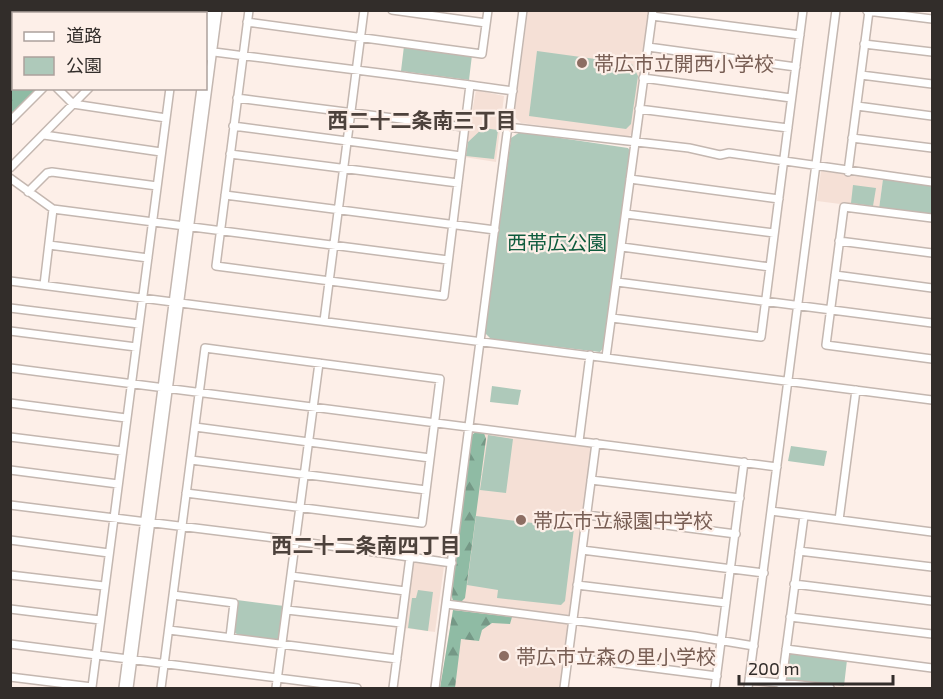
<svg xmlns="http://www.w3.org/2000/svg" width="943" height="699" viewBox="0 0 943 699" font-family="'Exo 2','Noto Sans JP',sans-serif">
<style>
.built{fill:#f5e0d6}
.green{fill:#aec9ba}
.forest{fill:url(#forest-firs)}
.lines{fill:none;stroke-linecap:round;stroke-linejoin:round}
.minor-casing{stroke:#c4b7b0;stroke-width:10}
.minor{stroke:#fff;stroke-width:7}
.education-dot{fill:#8d6e63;stroke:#fdefe8;stroke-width:2}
.labels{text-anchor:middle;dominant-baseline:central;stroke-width:4.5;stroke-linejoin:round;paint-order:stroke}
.education-label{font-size:20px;fill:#785e54;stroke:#fdefe8;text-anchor:start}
.park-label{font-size:20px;fill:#0e5b3d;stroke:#fdefe8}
.neighbourhood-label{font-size:21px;font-weight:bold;fill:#4d423c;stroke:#fdefe8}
</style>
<defs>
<pattern id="forest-firs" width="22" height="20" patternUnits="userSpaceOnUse" patternTransform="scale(1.5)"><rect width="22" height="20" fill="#8fbba4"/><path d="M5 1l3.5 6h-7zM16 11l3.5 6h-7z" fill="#759886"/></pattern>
</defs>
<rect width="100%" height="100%" fill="#fdefe8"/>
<path class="built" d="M528 11H649L633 133 628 137 521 123 514 116Z
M476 90 504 96 496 162 464 157Z
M821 171 883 179 879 209 817 201Z
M476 432 592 447 571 612 567 615 453 601 451 593Z
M413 561 444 566 435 632 404 628Z
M453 610 568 624 560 688H440Z"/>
<path class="green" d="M404 46 472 55 469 80 401 71Z
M537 51 632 64 638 76 631 124 626 129 529 116Z
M483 128 498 130 494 159 466 156 468 142Z
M520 132 628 148 630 151 604 347 600 352 491 339 485 333 511 138Z
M883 179 932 185V216L879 209Z
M853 185 876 188 873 206 851 203Z
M492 386 521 390 518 405 490 402Z
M488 435 513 439 506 493 480 490Z
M791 446 827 451 824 466 788 461Z
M476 516 574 528 565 601 561 605 497 598 498 590 467 585Z
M418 590 433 592 428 631 408 628 412 598H416Z
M237 600 284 606 281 637 277 640 238 635 233 631Z
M789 652 847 660 844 686 786 679Z"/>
<path class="forest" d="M89 10H206V11L205 14 82 13Z
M13 55 14 88 36 89 11 114V57Z
M476 432 484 433 486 439 465 598 461 602 453 601 451 593 470 436Z
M453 610 512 617 510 624 492 623 482 630 479 641 461 639 455 688H440Z"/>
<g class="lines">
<defs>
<path id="minor" d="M249 10 216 266 444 296 470 85
M392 10 486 23
M867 11 932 19
M652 16 800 35
M247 22 482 54 488 10
M864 44 932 52
M648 47 796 67
M206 51C308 64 410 76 513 91
M206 57 211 10
M861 75 932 84
M643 78 791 98
M57 88 73 104 166 118
M237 98 464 127
M857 106 932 116
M639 109 788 128
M10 121 43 88
M233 126 461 156
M507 127 689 148 720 155 729 153 932 182
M44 135 161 152
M852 138 932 148
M230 154 458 183
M10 168 89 88
M848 172 869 11
M10 178 53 209 448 260
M630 179 779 199
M28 192 47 173 52 172 157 186
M225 195 495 230
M626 214 774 233
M932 218 844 207 826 345 932 359
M839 241 932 253
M49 245 148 258
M622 247 770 267
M835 275 932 288
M10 281 932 400
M617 282 932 323
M44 285 53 209
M10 308 139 324
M612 318 761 337 803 10
M324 321 364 10
M10 331 136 347
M606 357 653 10
M10 368 777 467
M10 403 126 418
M195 427 430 458
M10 437 122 451
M579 441 590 355
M191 460 426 490
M10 470 118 484
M591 480 740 498
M10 505 267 537 452 563
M771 511 932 532
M587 515 736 534
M839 520 856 390
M10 540 109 553
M582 550 764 573
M799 551 932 567
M10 575 104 586
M291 576 405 591
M794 584 932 601
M577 585 726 603
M173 595 234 603 230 637
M446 604 694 636 754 646
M10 609 100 620
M287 610 401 623
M790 617 932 634
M169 630 397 659
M10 644 357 688
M786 649 932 668
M568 657 717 676
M10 677 92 687 170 88
M749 680 830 688
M123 688 201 88
M129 688 218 10
M161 688 205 348 440 379 422 523 186 493
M276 688 319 363
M393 688 410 557
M435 688 523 10
M564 688 596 443
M715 688 744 462
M748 688 836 10
M781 688 804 516"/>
</defs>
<use href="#minor" class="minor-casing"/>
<use href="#minor" class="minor"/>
</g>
<g class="education-dot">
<circle cx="582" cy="63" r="6"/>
<circle cx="521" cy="520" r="6"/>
<circle cx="504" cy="656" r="6"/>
</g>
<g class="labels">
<g class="education-label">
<text x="594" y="63">帯広市立開西小学校</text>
<text x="533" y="520">帯広市立緑園中学校</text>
<text x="516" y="656">帯広市立森の里小学校</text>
</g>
<g class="park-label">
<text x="557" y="242">西帯広公園</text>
</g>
<g class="neighbourhood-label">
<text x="422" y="119">西二十二条南三丁目</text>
<text x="366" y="544">西二十二条南四丁目</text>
</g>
</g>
<rect width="943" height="699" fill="none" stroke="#322d2a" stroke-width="24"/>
<rect x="12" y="12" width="195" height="78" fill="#fdefe8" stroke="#aca19c" stroke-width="1.5"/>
<rect x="24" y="32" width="30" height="9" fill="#ffffff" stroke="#aca19c" stroke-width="1.5"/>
<text x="66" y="42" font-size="18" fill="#322d2a">道路</text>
<rect x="24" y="57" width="30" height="18" fill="#aec9ba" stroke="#aca19c" stroke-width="1.5"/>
<text x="66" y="72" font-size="18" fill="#322d2a">公園</text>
<path d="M739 675v9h154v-9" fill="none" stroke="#322d2a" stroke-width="3"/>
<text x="748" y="675" font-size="18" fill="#322d2a" stroke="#fdefe8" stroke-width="4.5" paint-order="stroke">200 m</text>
</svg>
